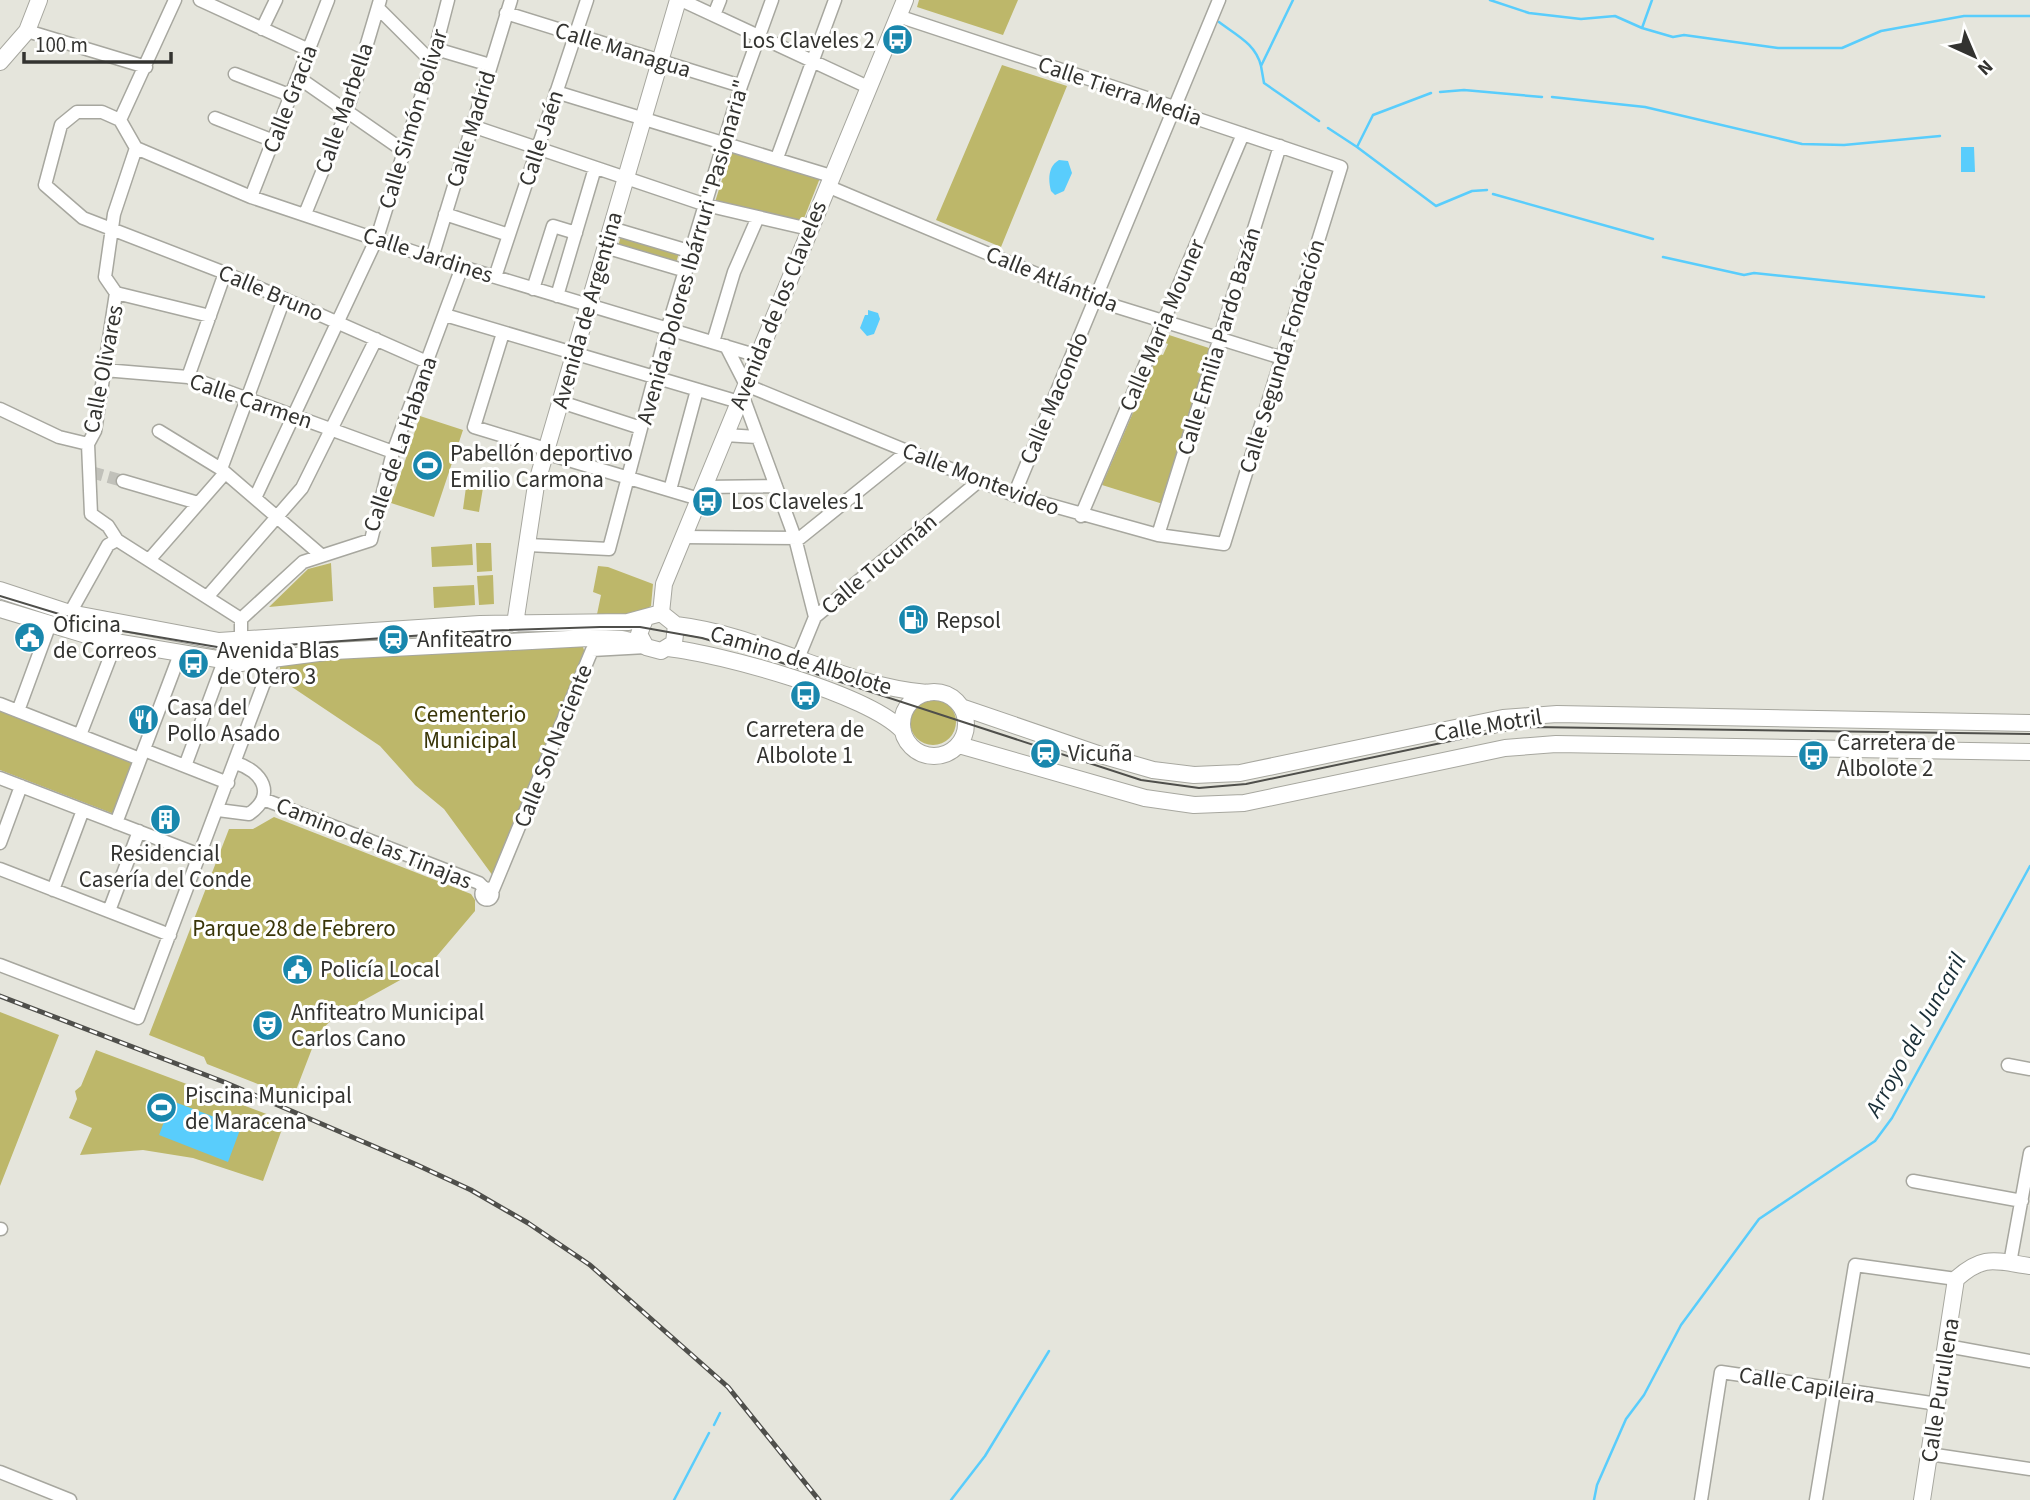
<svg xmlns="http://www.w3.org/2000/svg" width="2030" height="1500" viewBox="0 0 2030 1500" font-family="'Source Sans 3',sans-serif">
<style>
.green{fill:#bdb76a}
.water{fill:#59cdfc}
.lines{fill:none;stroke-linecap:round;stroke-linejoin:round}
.stream{stroke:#59cdfc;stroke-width:2.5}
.street-tunnel{stroke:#c1c1ba;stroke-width:12;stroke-dasharray:12 6;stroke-linecap:butt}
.street-casing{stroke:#a7a79f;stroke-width:15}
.secondary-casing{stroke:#a7a79f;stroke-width:18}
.street{stroke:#fff;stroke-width:12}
.secondary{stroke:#fff;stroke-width:16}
.tram{stroke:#4f4f4b;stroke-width:2}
.rail-casing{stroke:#4f4f4b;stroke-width:5}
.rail{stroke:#fffffe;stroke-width:2.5;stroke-dasharray:8;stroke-linecap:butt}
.labels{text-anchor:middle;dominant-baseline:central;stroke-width:6;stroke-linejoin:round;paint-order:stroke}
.poi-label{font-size:23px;fill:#333330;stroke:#fffffe;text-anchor:start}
.street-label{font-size:23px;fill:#333330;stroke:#fffffe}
.park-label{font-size:23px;fill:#393508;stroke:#fffffe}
.water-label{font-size:24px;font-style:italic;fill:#192e37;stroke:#fffffe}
</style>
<rect width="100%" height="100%" fill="#e5e5dc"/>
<path class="green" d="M919 0H1018L1003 35 917 7Z
M1002 65 1067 86 1001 247 936 220Z
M731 151 820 178 803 221 715 202Z
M621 236 679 253 676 263 618 246Z
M1166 334 1212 349 1206 364 1201 363 1197 372 1202 375 1163 504 1102 485 1158 354 1163 355 1168 344 1163 342Z
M420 416 463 430 434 517 391 503Z
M467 480 484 482 479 512 463 509Z
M476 543H491L492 571 477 572Z
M472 544 473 565 432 567 431 547Z
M331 563 333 601 269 607 308 569Z
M598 566 608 567 653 584 651 606 639 613 596 619 601 595 593 592Z
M493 575 494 604 479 605 477 576Z
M474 585 475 605 434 608 433 587Z
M582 644 585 653 493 876 444 809 415 785 380 746 280 679V663L312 660Z
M910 722a23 23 0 1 1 46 0a23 23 0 1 1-46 0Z
M0 711 134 763 114 814 0 770Z
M274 817 471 894 475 900V911L431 963 337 1015 318 1033 293 1098 207 1064 204 1057 149 1035 229 829H253Z
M0 1012 59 1035 0 1186Z
M96 1050 285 1121 263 1181 193 1158 143 1150 80 1155 92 1128 69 1118 77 1099 75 1091 81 1086Z"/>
<path class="water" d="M1961 147H1974L1975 172H1961Z
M1059 160 1068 161 1072 173 1064 191 1055 195 1051 191C1048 180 1048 166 1059 160Z
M868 310 878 313 880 319 874 334 867 336 860 328 865 315H868Z
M172 1101 241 1127 228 1162 159 1135Z"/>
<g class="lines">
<path class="stream" d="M1490 0 1529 13 1581 19 1615 16 1642 28 1652 0
M1219 22C1236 35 1256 44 1261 66L1293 0
M1642 28 1673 37 1684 35 1778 48H1842L1881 31 1964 16H2030
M1261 66 1264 83 1319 121
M1440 92 1464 90 1542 97
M1552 97 1645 107 1802 144 1844 145 1940 136
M1328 128 1357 147 1373 115 1431 93
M1357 147 1436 206 1472 191 1487 190
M1493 194 1653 239
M1663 257 1744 275 1754 273 1984 297
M714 1425 720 1413
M674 1500 709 1433
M951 1500 985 1456 1049 1351
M1594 1500 1597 1485 1626 1419 1644 1395 1681 1325 1759 1219 1875 1141 1892 1118 2030 866"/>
<path class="street-tunnel" d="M91 472 123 481"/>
<defs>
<path id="street" d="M200 0 309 50
M681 0 868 87
M378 8 432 62
M506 13 741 86
M714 15 720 0
M262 29 276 0
M27 31 146 67
M436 49 490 65
M235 74 292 96
M299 78 404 151
M556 92 831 176
M215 118 274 141
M120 120 102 112H77L61 125 45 185 83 218 225 273 427 362
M120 120 175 0
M120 120 136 148
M472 126 706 205 809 229
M136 148 251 197 432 258 758 356
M777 158 835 0
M827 186 1108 304 1282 358
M251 197 328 0
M305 214 347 111 380 0
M445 214 509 235
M611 228 692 252
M605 247 686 271
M432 258 511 0
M495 277 587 0
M533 289 553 226 576 233
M116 293 105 277 114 214 136 148
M116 293 210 316
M557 296 595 168
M445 315 739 402
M503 333 474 427 546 449
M713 342 734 272 758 217
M726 346 746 385 1014 495 1158 535 1224 544 1341 167 1198 119 1174 107 898 16
M104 370 188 377 393 452
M188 377 225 273
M742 394 795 538 815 617
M561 402 641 428
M0 409 59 437 88 444
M159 431 221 469 321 555
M725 435 757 437
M88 444 91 514 108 526 117 540 241 619
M88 444 95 431 116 293
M545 453 699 499
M221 469 284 299
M123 481 198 503
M704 487 776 486
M670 490 697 390
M1014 495 1219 0
M255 498 377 238 432 62 448 0
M1081 516 1243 134
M1158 535 1280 146
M683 537 800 538 907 452
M528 545 609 549 667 330 741 86 772 0
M149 560 225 473
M208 596 302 488 376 339
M70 613 108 545 117 540
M241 638V619L303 562 371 540 393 452 462 267
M797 661 815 617 979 481
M0 704 140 759
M18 711 50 624
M80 735 116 642
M144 750 228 783
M185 766 224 661
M0 778 200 855
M263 799 479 883 485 889
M218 810 249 814C277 795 262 771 236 763
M116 823 180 654
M0 843 21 786
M0 869 170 935
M481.5 894a5.5 5.5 0 1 1 11 0a5.5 5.5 0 1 1-11 0Z
M53 890 83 810
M492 892 592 650 646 647
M109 911 139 831
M0 965 138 1018 273 659
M2008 1065 2030 1069
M1913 1181 2022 1201
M0 1229H1
M2010 1263 2030 1153
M1947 1346 2030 1361
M1929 1454 2030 1469
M0 1472 70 1500
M1701 1500 1721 1372 1938 1404
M1816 1500 1855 1265 1956 1279"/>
<path id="secondary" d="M0 62 27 31 39 0
M0 590 70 613 219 641 480 624 628 622 661 613 676 625 674 643 661 651 646 647 639 634 645 619
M0 609 103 640 241 663 334 651 589 638 622 639 644 644
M661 613 664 584 905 0
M515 624 536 485 678 0
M676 625C762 635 839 685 927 693
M668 648C721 654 869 694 903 731
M902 724a32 32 0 1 1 64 0a32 32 0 1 1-64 0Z
M961 707 1101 755 1153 770 1194 775 1240 773 1503 718 1557 714 2030 723
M959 745 1145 798 1194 805 1244 803 1505 748 1556 744 2030 752
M1922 1500 1956 1279C1984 1254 1995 1261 2030 1266"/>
</defs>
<use href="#street" class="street-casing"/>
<use href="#secondary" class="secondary-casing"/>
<use href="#street" class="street"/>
<use href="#secondary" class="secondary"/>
<path class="tram" d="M0 596 105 628 229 649 481 631 600 627H640L702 638 733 647 1141 780 1199 788 1246 784 1484 734 1531 727 2030 734"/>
<defs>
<path id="rail" d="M0 996 224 1082 415 1164 471 1190 528 1223 590 1265 728 1387 819 1500"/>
</defs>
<use href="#rail" class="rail-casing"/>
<use href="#rail" class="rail"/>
</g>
<defs>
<symbol id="bus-disc" viewBox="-11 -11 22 22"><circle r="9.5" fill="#1987ad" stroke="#fffffe"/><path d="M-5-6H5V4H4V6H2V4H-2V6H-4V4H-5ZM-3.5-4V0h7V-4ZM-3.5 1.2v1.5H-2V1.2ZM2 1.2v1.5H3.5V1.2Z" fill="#fff"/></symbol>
<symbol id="stadium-disc" viewBox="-11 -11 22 22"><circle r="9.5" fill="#1987ad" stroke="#fffffe"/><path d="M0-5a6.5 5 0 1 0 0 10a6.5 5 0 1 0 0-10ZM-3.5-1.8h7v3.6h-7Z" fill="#fff"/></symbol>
<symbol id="fuel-disc" viewBox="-11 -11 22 22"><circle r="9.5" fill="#1987ad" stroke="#fffffe"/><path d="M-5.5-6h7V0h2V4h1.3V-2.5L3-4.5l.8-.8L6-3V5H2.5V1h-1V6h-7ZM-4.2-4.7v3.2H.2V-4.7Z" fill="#fff"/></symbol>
<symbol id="civic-disc" viewBox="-11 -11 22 22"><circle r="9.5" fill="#1987ad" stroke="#fffffe"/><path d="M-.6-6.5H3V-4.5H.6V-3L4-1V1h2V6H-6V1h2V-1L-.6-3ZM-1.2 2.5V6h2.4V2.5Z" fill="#fff"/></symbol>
<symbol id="station-disc" viewBox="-11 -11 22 22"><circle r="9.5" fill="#1987ad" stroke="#fffffe"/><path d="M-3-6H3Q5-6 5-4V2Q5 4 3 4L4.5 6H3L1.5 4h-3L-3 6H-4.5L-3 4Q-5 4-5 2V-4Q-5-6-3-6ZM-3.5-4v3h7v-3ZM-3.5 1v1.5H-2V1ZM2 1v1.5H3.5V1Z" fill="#fff"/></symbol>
<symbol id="restaurant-disc" viewBox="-11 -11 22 22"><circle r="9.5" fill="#1987ad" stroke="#fffffe"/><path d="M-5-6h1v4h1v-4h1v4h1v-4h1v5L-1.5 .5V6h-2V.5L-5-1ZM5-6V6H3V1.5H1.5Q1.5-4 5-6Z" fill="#fff"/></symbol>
<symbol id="building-disc" viewBox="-11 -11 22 22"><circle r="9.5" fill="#1987ad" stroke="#fffffe"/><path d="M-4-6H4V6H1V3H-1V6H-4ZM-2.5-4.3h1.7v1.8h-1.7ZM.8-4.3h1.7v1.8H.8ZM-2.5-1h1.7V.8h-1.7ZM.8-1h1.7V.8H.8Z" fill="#fff"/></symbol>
<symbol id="theatre-disc" viewBox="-11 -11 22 22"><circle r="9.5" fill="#1987ad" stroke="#fffffe"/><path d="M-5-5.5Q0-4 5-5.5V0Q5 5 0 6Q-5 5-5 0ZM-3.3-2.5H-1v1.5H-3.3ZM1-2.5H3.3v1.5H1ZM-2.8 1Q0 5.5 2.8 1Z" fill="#fff"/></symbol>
</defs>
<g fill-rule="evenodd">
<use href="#bus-disc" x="880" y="22" width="35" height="35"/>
<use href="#stadium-disc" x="410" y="448" width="35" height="35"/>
<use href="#bus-disc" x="690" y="484" width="35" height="35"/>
<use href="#fuel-disc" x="896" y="602" width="35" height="35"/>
<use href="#civic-disc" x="12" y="620" width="35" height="35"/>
<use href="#station-disc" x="376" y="622" width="35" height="35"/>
<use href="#bus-disc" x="176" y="646" width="35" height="35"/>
<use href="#bus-disc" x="788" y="678" width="35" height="35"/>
<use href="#restaurant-disc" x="126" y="702" width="35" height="35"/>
<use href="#station-disc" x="1028" y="736" width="35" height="35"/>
<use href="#bus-disc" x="1796" y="738" width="35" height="35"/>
<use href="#building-disc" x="148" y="802" width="35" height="35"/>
<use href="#civic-disc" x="280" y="952" width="35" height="35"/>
<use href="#theatre-disc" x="250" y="1008" width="35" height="35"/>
<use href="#stadium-disc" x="144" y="1090" width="35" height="35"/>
</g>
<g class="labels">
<g class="poi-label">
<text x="875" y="40" text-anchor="end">Los Claveles 2</text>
<text x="450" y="453">Pabellón deportivo<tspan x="450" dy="26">Emilio Carmona</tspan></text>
<text x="731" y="501">Los Claveles 1</text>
<text x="936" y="620">Repsol</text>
<text x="53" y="624">Oficina<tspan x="53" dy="26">de Correos</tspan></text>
<text x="417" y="639">Anfiteatro</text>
<text x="217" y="650">Avenida Blas<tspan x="217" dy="26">de Otero 3</tspan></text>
<text x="167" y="707">Casa del<tspan x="167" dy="26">Pollo Asado</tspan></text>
<text x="805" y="729" text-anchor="middle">Carretera de<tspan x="805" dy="26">Albolote 1</tspan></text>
<text x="1837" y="742">Carretera de<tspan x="1837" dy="26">Albolote 2</tspan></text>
<text x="1068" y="753">Vicuña</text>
<text x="165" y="853" text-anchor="middle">Residencial<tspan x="165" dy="26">Casería del Conde</tspan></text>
<text x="320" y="969">Policía Local</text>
<text x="291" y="1012">Anfiteatro Municipal<tspan x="291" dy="26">Carlos Cano</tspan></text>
<text x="185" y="1095">Piscina Municipal<tspan x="185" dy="26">de Maracena</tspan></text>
</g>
<g class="street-label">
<text transform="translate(623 50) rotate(17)">Calle Managua</text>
<text transform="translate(1120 91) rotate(19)">Calle Tierra Media</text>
<text transform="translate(290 99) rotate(-69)">Calle Gracia</text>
<text transform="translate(344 108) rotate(-71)">Calle Marbella</text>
<text transform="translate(413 119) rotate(-73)">Calle Simón Bolivar</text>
<text transform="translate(471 129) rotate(-73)">Calle Madrid</text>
<text transform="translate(541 138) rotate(-72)">Calle Jaén</text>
<text transform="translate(693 252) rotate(-74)">Avenida Dolores Ibárruri "Pasionaria"</text>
<text transform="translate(428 255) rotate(18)">Calle Jardines</text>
<text transform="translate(1052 279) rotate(22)">Calle Atlántida</text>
<text transform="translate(271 293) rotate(23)">Calle Bruno</text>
<text transform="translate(778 305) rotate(-68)">Avenida de los Claveles</text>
<text transform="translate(587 310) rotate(-74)">Avenida de Argentina</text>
<text transform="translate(1162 325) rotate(-67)">Calle Maria Mouner</text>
<text transform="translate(1219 341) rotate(-73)">Calle Emilia Pardo Bazán</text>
<text transform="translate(1282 356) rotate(-73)">Calle Segunda Fondación</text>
<text transform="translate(103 369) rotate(-79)">Calle Olivares</text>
<text transform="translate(1054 398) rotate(-67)">Calle Macondo</text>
<text transform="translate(251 401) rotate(19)">Calle Carmen</text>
<text transform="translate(400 444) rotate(-71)">Calle de La Habana</text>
<text transform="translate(981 479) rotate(21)">Calle Montevideo</text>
<text transform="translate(879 564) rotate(-40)">Calle Tucumán</text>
<text transform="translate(801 660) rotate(17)">Camino de Albolote</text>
<text transform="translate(1488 725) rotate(-9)">Calle Motril</text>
<text transform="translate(553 746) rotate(-68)">Calle Sol Naciente</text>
<text transform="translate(374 843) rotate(22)">Camino de las Tinajas</text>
<text transform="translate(1807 1385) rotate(9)">Calle Capileira</text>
<text transform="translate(1940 1390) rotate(-81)">Calle Purullena</text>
</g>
<g class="park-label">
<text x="470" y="714">Cementerio<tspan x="470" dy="26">Municipal</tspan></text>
<text x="294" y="928">Parque 28 de Febrero</text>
</g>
<g class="water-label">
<text transform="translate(1916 1035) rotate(-61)">Arroyo del Juncaril</text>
</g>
</g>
<g transform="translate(1974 56) rotate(136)" stroke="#fffffe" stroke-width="5" paint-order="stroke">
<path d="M0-5L12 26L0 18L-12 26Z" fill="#333330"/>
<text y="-10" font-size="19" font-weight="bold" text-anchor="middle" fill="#333330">N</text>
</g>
<path d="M24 52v10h147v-10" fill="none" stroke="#333330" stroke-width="3.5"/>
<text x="35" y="52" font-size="21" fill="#333330" stroke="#fffffe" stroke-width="5" paint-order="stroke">100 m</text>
</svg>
